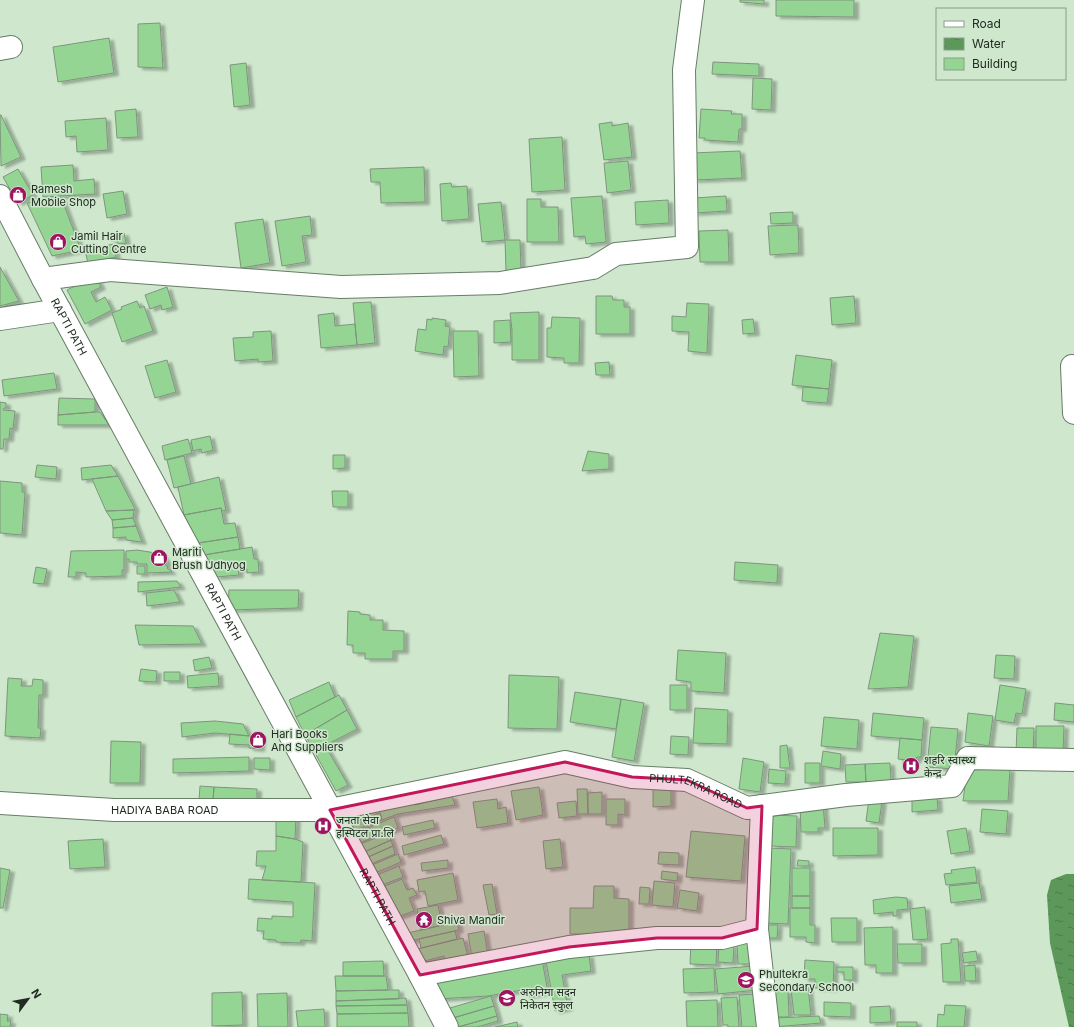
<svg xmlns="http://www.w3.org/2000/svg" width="1074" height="1027" viewBox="0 0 1074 1027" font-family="Inter,'Noto Sans Devanagari',sans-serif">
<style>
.water{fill:url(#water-ripples)}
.building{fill:#95d594;stroke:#7e957d;filter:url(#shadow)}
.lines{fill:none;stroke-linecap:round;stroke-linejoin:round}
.minor-casing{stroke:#677d66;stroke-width:24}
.major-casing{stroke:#677d66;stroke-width:24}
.minor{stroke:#fff;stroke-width:22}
.major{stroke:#fff;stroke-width:22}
.marked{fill:#c2185b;fill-opacity:0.2;stroke:#c2185b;stroke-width:3;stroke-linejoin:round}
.labels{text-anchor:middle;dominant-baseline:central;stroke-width:3;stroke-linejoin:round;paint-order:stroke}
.poi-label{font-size:11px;fill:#212b21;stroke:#cfe8cd;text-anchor:start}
.street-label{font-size:11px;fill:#212b21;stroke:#cfe8cd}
</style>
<defs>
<pattern id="water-ripples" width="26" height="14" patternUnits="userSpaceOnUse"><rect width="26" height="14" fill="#5b985a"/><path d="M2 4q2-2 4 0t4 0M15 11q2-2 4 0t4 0" fill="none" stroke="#4b7c4a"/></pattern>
<filter id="shadow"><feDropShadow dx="4.5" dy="2.5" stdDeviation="1" flood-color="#0004"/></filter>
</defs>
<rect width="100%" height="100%" fill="#cfe8cd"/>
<path class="water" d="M1066 874H1074V1027H1069L1050 943 1047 895 1051 880Z"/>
<path class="building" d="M740 0H764V4L740 2Z
M776 0H854V17L776 16Z
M160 23 163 68 138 67V24Z
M109 38 114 73 58 82 53 47Z
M713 62 759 64V76L712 74Z
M246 63 250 105 234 107 230 65Z
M753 78 772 79 771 110 752 109Z
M136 109 138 137 117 138 115 111Z
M701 109 732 111 731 114H742V129H739L738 142 705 140V138H699Z
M0 115H1L21 157 1 166Z
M106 118 108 150 77 152 76 136 66 137 65 121Z
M612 122V126L628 123 632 157 604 160 599 124Z
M562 137 565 190 532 192 529 139Z
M740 151 742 178 694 180 692 153Z
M628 161 631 190 607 193 604 163Z
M73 165 74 181 94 179 95 194 43 197 41 167Z
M424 167 425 202 381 203 380 182H371L370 169Z
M18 169 33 195 18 203 3 177Z
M451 183 452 187 467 186 469 219 442 221 440 184Z
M123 191 127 214 107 218 103 194Z
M602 196 606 242 586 244 585 236 574 237 571 198Z
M726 196 727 211 694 213 693 198Z
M61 197 81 250 52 256 27 203Z
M527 199H541V207H558L559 242H527Z
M668 200 669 223 636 225 635 202Z
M501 202 505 240 482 242 478 204Z
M793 212V223L771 224 770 213Z
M310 216 312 235 302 236 306 262 282 266 275 221Z
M263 219 270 263 241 268 235 223Z
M798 225 799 253 770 255 768 226Z
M728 230 729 262H700L699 231Z
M124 233 126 243 118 244 117 240 111 241 110 236Z
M505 240H520L521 270 506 271Z
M113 244 116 257 88 263 85 251Z
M0 267 19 301 0 306Z
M95 276 101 287 91 292 96 302 105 297 112 310 85 324 67 290Z
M167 287 173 307 162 310 161 305 150 309 145 295Z
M596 296H612L613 300H624V307H630V334H596Z
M854 296 856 323 832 325 830 298Z
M137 301 140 308 144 306 153 331 122 342 112 313 122 309 121 307Z
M371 302 375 343 357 345 353 303Z
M687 303 709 304 707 353 688 351 689 332 672 331V316L686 317Z
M539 312V360H512V330L510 313Z
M334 313 335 326 355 324 357 345 321 348 318 315Z
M552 317 580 318 579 363H564V358L547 357V328H551Z
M432 318 446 320 445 326 450 327 448 347 444 346 443 355 415 351 418 329 426 330 427 319 432 320Z
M753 319 755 333 743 334 742 320Z
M510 320 511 342 494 343V321Z
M271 331 273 361 258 362V359L235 361 233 338 253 337V332Z
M453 331H478L479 376 454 377Z
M796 355 832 360 829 389 792 385Z
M167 360 176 392 155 398 145 366Z
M609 362 610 375H596L595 363Z
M54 373 57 389 4 396 2 380Z
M803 387 829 389 827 403 802 401Z
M59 398 95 399V412L58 415Z
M0 402 6 403V408H4L3 410 15 411 13 429 10 428 9 439H4L3 449H0Z
M95 412H100L109 425H58V415Z
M210 436 213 450 202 453 201 449 193 451 191 440Z
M188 439 192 453 165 460 162 446Z
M588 451 609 454V469L582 471Z
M333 455H345V468L333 469Z
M184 456 191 484 174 488 167 460Z
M37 465 57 467 56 479 35 477Z
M111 465 118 476 82 480 81 468Z
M118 476 135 509 134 510 106 511 92 479Z
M219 477 226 510 222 511 221 508 184 515 178 487Z
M0 481 22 483V492H25L22 535 0 533Z
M332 491H348V507H333Z
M221 508 224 524 235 523 238 537 198 543 184 515Z
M134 510 133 518 112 520 106 511Z
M133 518 136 526 113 528 112 520Z
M136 526 142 542 126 540V537L113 538V528Z
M238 537 240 549 204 555 198 543Z
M252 547 254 559H258L259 572 247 573V569H238L239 575 216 577 204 555Z
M124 550V570H122V576L86 577V573L76 572V577H68L71 551Z
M137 550 162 554 167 562 165 565 168 567 167 568 172 572 147 573V564H137V562H129V559H126V551Z
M735 562 778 565 777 583 734 580Z
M137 566H145V574H137Z
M36 567 47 569 44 584 33 583Z
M177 581 181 587 138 592V582Z
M174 590 180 602 147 606 146 593Z
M229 590H299L298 608 228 610Z
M348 611 360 612V614L370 615V620H383V630L404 631V651H393V659H365V653H353V645H347Z
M135 625 193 626 202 644 139 645Z
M880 633 914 636 908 687 868 689Z
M678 650 726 653 724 693 691 691V682L676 680Z
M996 655 1015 656 1014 679 994 678Z
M209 657 212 668 195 671 193 660Z
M141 669 157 671 156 682 139 681Z
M164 672H180V681H164Z
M218 673 219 686 188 688 187 676Z
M509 675 559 677 557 729 508 728Z
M8 678 22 679 21 686H32L33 679 43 680V695H39L38 728H41L40 738 5 736Z
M329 682 335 697 296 717 289 700Z
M670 685H687V710H670Z
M1000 685 1026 689 1022 714 1016 713 1014 723 995 720Z
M575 692 621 699 616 729 570 722Z
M339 695 347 710 305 735 296 717Z
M621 699 644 703 634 761 612 757Z
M1055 703 1074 705V722L1054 720Z
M695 708 728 710 727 744 693 743Z
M347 710 357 729 314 751 305 735Z
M873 713 924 718 922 740 871 736Z
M968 713 993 716 989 746 965 742Z
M824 717 859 720 857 749 821 746Z
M215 721 243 724 249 736 215 733 182 737 181 723Z
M1036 726H1064L1063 754H1036Z
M931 727 958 729 954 769 927 767Z
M1017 728H1034L1033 753H1016Z
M230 734 261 737 260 749 249 748V745L229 744Z
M671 736 689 737 688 755 670 754Z
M900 738 922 740 921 757H917L916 761 898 759Z
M111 741 141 742 140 783H110Z
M787 745 790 768H780V746Z
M326 747 348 785 336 791 315 753Z
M823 751 841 754 840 769 821 766Z
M249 757V771L173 773V759Z
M254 758H270V770L254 769Z
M743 758 764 762 760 792 739 789Z
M805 763H820V783H805Z
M890 763 891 781 866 782 865 764Z
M865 764 866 782H846L845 765Z
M769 769 786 771 785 784 768 783Z
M1010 769 1008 801H963L967 770Z
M200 786 214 787 213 801 199 800Z
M214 787 257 789V803L213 801Z
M539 787 543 815 516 820 511 791Z
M653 788H671V806L653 807Z
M577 789H587L588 814H578Z
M602 792V814H588V793Z
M414 795 415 805 452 796 455 805 398 814 382 820 380 813 350 823 346 814Z
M937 797 938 810 912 812V799Z
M497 799 498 809 506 807 508 823 477 828 473 802Z
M606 799H625V815L618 814V825H606Z
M869 799 882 801 879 823 866 821Z
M576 801 577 816 559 818 557 803Z
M823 803 825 828H818V832H801L800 804Z
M982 809 1008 811 1006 834 980 832Z
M380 813 382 820 353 831 350 823Z
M772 815 797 816 796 847 771 846Z
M296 816 295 839 276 836V818Z
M394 817 398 828 354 845 351 835Z
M433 820 435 828 404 835 402 827Z
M833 828H878V855L833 856Z
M966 828 970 851 951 854 947 831Z
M691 831 745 836 741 881 686 877Z
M388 833 391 840 362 853 358 845Z
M441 835 444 844 404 855 402 846Z
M276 836 295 839 303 842 301 882 262 880 266 866H256L257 851H276Z
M103 839 105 867 70 869 68 841Z
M560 839 563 867 546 869 543 841Z
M391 840 393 846 364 859 362 853Z
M393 846 395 854 364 867 361 860Z
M768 848 791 849 788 924 765 923Z
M659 852 679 853V865L658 864Z
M398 854 401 862 368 876 365 868Z
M448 860V868L422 871 421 863Z
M798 860 809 861V866H797Z
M399 866 403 877 377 887 372 877Z
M975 867 977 882 946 885 944 874 952 873 951 870Z
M0 868 10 870 3 908H0Z
M792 868H810V896H792Z
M662 871 678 873 677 881 661 879Z
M453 873 458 900 428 906 425 891 419 892 417 880Z
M249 879 315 883 312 941 301 940 300 943 276 942V940L263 939 264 931H257L258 918 272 919V916L293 917V902L248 899Z
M402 879 407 890 413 888 417 895 409 898 414 911 392 919 380 888Z
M654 881 675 883 673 907 652 905Z
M979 883 982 899 951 903 949 886Z
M492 884 497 914 489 915 483 885Z
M594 886H614V898L629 899V935L570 934V908H593Z
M640 887 650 888 649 904H639Z
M680 890 699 893 697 911 677 908Z
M792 896H810V908H792Z
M896 897 907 898 908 909 897 910V916H893V912L874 914 873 900Z
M438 905 442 925 421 930 417 909Z
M925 907 928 939 913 940 910 909Z
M790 908H810V925H815V943L806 942V937H790Z
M831 918H857V942H832Z
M457 922 459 930 405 942 403 934Z
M765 925H778L777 938H764Z
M893 927V973H876V965H865L864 928Z
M455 931 457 939 421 948 419 939Z
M484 931 488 955 472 958 468 934Z
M463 938 469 960 446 965 444 956 421 962 418 949Z
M951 939H958L961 982H943L941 944 951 943Z
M691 942 717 943 716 965 690 964Z
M752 943 753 964H738L737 944Z
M719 944 734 945 733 963 718 962Z
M897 944H922V963H898Z
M976 951 978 961 964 963 962 953Z
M589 955 591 971 562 975 568 1008 555 1011 546 961Z
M542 960 548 992 527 996 522 990 488 996 437 999 432 980Z
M805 960 834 962 833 989 815 988V979H804Z
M383 961 384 976H343V962Z
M975 965 976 981H965L964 966Z
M755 966 757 990 718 994 715 969Z
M837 967H853V980H844V972H837Z
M714 968 715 992 684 993 683 969Z
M335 976H386L388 990 336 991Z
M808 987 811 1015H794L791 989Z
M388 990H399V999L336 1001V991Z
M772 991H788L789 1017H773Z
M242 992 243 1025 212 1026V993Z
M287 993 288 1027H258L257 994Z
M757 994 760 1027H742L739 995Z
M491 996 494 1006 453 1018 450 1008Z
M737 997 739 1027H728V1025H723L721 998Z
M406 998 407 1005 336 1006V1001Z
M717 1000 718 1027H687L686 1001Z
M824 1002 851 1003V1017L824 1016Z
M407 1005 408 1013 337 1014 336 1006Z
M945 1005 966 1006 964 1027H937L938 1014 944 1015Z
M494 1006 497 1016 458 1027 453 1018Z
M890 1006 891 1022 870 1023V1007Z
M324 1009 325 1027H298L296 1011Z
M408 1013 409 1027H337V1014Z
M0 1014 8 1015 7 1021H11L10 1027H0Z
M497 1016 498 1021 477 1027H458Z
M819 1016 821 1023 774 1027 775 1018Z
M517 1022 518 1027H495Z
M897 1022H917V1027H897Z"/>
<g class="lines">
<defs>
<g id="minor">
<path d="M0 49 11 47"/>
<path d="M43 279 110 270 341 287 500 283 593 268 616 254 687 247 684 70 693 0"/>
<path d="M0 319 60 310"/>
<path d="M1072 366 1074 413"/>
<path id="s1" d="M0 803 114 810H330L565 762 632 777 687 780 747 808 846 795 952 786 968 758 1074 760"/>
<path d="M762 806 757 929 768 1027"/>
<path d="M420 975 569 947 657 938H722L757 929"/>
</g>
<g id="major">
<path id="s2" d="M0 196 43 279 420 975 447 1027"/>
</g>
</defs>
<use href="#minor" class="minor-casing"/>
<use href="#major" class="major-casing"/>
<use href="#minor" class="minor"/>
<use href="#major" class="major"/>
</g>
<path class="marked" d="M565 762 632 777 687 780 747 808 762 806 757 929 722 938H657L569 947 420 975 330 810Z"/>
<defs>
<symbol id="shop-disc" viewBox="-11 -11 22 22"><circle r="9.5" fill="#9e1461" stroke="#cfe8cd"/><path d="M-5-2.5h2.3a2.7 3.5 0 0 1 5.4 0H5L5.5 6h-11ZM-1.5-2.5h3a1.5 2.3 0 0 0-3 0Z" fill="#fff"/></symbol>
<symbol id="hospital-disc" viewBox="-11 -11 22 22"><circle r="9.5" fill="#9e1461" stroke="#cfe8cd"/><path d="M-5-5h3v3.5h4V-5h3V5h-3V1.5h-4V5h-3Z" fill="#fff"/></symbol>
<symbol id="temple-disc" viewBox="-11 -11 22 22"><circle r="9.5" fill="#9e1461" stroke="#cfe8cd"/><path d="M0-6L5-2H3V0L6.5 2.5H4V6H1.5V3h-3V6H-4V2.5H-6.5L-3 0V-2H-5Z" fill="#fff"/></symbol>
<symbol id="school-disc" viewBox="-11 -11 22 22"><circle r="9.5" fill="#9e1461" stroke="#cfe8cd"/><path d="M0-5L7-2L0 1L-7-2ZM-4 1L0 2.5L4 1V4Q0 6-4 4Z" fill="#fff"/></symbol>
</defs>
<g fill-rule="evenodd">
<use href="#shop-disc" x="8" y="185" width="20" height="20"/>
<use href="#shop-disc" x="48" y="232" width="20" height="20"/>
<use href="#shop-disc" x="149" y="548" width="20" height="20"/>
<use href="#shop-disc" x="248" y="730" width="20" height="20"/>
<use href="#hospital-disc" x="901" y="756" width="20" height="20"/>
<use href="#hospital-disc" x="313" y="816" width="20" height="20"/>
<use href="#temple-disc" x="414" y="910" width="20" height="20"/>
<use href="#school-disc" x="736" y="970" width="20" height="20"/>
<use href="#school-disc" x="497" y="988" width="20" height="20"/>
</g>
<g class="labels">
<g class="poi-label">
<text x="31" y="189">Ramesh<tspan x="31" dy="13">Mobile Shop</tspan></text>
<text x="71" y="236">Jamil Hair<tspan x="71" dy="13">Cutting Centre</tspan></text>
<text x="172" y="552">Mariti<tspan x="172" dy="13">Brush Udhyog</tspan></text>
<text x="271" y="734">Hari Books<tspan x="271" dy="13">And Suppliers</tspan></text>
<text x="924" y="760">शहरि स्वास्थ्य<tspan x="924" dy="13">केन्द्र</tspan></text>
<text x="336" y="820">जनता सेवा<tspan x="336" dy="13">हस्पिटल प्रा.लि</tspan></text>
<text x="437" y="920">Shiva Mandir</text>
<text x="759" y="974">Phultekra<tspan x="759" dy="13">Secondary School</tspan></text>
<text x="520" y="992">अरुनिमा सदन<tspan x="520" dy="13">निकेतन स्कुल</tspan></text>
</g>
<g class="street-label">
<text stroke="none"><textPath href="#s2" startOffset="148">RAPTI PATH</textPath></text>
<text stroke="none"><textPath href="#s2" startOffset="472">RAPTI PATH</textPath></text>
<text stroke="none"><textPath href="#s1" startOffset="705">PHULTEKRA ROAD</textPath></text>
<text stroke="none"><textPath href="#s1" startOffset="165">HADIYA BABA ROAD</textPath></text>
<text stroke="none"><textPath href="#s2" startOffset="796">RAPTI PATH</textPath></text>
</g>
</g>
<rect x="936" y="8" width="130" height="72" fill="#cfe8cd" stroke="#899c88"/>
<rect x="944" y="21" width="20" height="6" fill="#ffffff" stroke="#899c88"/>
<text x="972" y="28" font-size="12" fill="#212b21">Road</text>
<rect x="944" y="38" width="20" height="12" fill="url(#water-ripples)" stroke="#899c88"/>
<text x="972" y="48" font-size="12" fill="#212b21">Water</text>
<rect x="944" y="58" width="20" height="12" fill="#95d594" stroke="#899c88"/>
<text x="972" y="68" font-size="12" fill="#212b21">Building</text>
<g transform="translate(28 999) rotate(58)" stroke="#cfe8cd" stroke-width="3" paint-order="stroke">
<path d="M0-3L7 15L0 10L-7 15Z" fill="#212b21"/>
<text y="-6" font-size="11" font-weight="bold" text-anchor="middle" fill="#212b21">N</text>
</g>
</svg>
